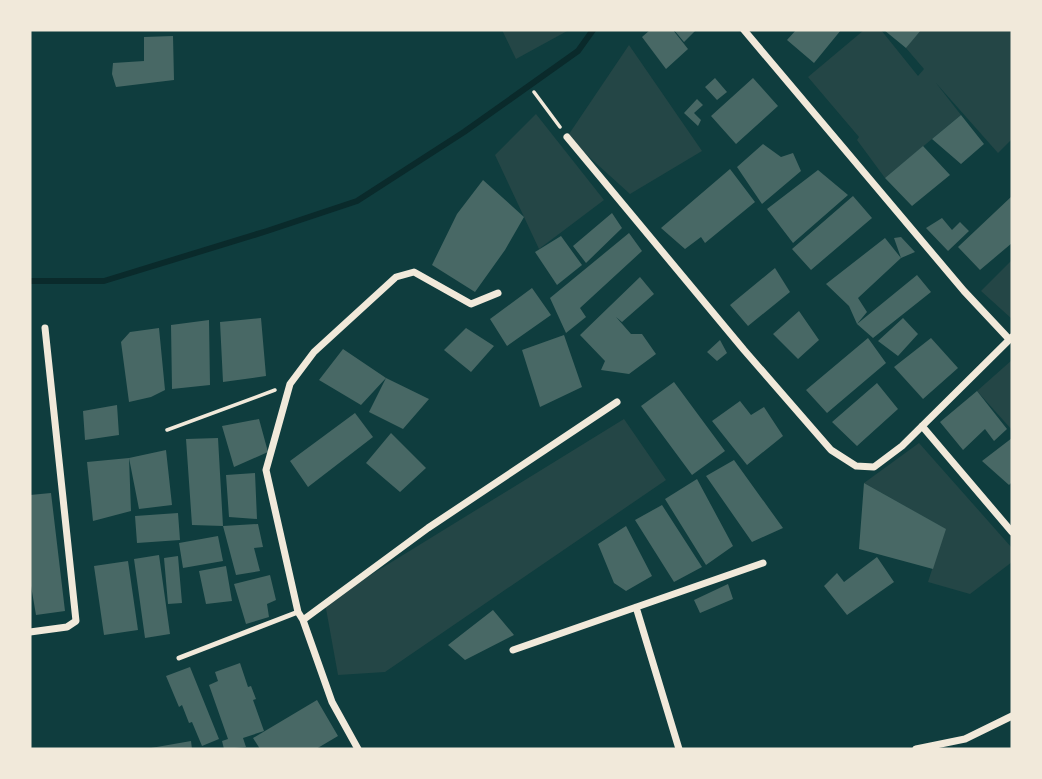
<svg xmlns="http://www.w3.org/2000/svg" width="1042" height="779" viewBox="0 0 1042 779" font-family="'Fira Sans Condensed',sans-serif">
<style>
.green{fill:#244646}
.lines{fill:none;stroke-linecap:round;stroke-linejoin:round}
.stream{stroke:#0a2a2b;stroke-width:6}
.building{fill:#486865}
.path{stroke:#f1e9da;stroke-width:3.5}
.service{stroke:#f1e9da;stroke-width:5}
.minor{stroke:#f1e9da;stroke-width:7}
</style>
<rect width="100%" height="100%" fill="#0f3d3e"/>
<path class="green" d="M502 30H569L516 59Z
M864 30H881L918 76 924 69 906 48 919 30H1012V139L998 153 936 83 961 115 885 178 857 140 859 137 808 77Z
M629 45 702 151 630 194 567 137Z
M536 114 604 200 539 249 495 155Z
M1012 260V319L981 291Z
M1012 360V430L977 391Z
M624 419 666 480 385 672 338 675 325 603Z
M919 443 1012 548V562L970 594 928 582 945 529 864 483Z"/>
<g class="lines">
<path class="stream" d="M30 281H104L267 231 357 201 464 132 578 51 593 30"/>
</g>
<path class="building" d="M650 30H673L688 49 666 69 642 37Z
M674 30H696L684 42Z
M796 30H841L814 63 787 40Z
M884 30H921L906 48Z
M173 36 174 80 116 87 112 74 113 63 144 61V37Z
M715 78 727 92 717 100 705 87Z
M753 78 778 106 736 144 711 116Z
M697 99 703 105 694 113 701 120 698 126 684 113Z
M961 115 984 144 961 164 932 139Z
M763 144 781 157 793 153 801 171 762 204 737 167Z
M923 146 950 175 912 206 885 178Z
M730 169 755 202 705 243 701 237 685 249 661 228Z
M818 170 848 195 793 243 767 209Z
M483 180 524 217 505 250 475 292 432 265 457 214Z
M853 196 872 218 811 270 792 249Z
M1012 196V243L980 270 958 247Z
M612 213 622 228 586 263 573 246Z
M942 218 952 230 960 222 969 231 948 251 926 228Z
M629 233 642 251 580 308 586 317 566 333 550 298Z
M561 236 582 265 557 285 535 252Z
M901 237 915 252 901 258 858 298 867 312 857 324 917 275 931 292 873 338 857 324 849 306 826 284 885 238 901 258 894 238Z
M775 268 790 292 748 326 730 305Z
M640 277 654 294 622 322 616 317 631 334H642L656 354 629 374 601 370 605 361 580 335Z
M532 288 551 315 507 346 490 319Z
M799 311 819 340 798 359 773 334Z
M261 318 266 376 223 382 220 322Z
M903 318 918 334 898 356 878 341Z
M209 320 210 385 172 389 171 325Z
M159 328 165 390 151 397 129 402 121 342 130 332Z
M466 328 494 346 471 372 444 350Z
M564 335 582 387 540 407 522 350Z
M868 338 886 363 827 413 806 390Z
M931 338 958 368 923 399 894 367Z
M720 340 727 353 717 361 707 352Z
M343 349 386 378 361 405 319 380Z
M386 378 429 399 403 429 369 412Z
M674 382 725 451 692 475 641 406Z
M877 383 898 409 857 446 832 422Z
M977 391 1007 429 994 441 985 429 963 450 940 422Z
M740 401 751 415 764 407 783 436 747 465 712 421Z
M117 405 119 435 85 440 83 411Z
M355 413 373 437 308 487 290 461Z
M259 419 268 452 234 467 222 426Z
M391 433 426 468 400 492 366 463Z
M218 438 223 526 192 525 186 439Z
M1012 438V482L1009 485 982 461Z
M166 450 172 505 139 509 129 458 131 511 93 521 87 462 129 458Z
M734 460 783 528 752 542 706 476Z
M255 473 257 519 229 517 226 475Z
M697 479 733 546 706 565 665 499Z
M864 483 946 529 933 569 859 549Z
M51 493 65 611 36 615 30 580V495Z
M662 505 702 567 674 582 635 520Z
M178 513 180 540 137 543 135 516Z
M258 524 263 547 254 548 260 571 236 575 223 526Z
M626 526 652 576 626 591 614 583 598 544Z
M218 536 223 561 183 568 179 543Z
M159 555 170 634 145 638 134 559Z
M178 556 182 603 168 604 164 558Z
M877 557 894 582 847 615 824 586 837 573 844 582Z
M128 561 138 630 104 635 94 566Z
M226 566 232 601 206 604 199 571Z
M270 575 276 600 267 604 269 617 246 624 234 584Z
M728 584 733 599 700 613 694 600Z
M493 610 514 635 465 660 448 645Z
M240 663 248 687 251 686 256 699 253 700 264 731 243 738 246 747 224 749 222 741 228 739 209 685 218 681 215 672Z
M190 667 219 739 202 746 192 722 189 723 182 705 179 707 166 676Z
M317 700 338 736 316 749H260L253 738Z
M191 741 192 749H151V748Z"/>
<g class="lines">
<path class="path" d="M534 92 560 127
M167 430 275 390"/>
<path class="service" d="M179 658 298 612"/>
<path class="minor" d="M744 30 964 291 1009 339
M567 137 744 350 831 450 856 466 874 467 902 446 1012 337
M922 426 1012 532
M636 607 679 749
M303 620 428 528 617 402
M30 632 67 627 76 621 45 328
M513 650 763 563
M358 749 332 702 303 620 298 612 266 470 290 384 314 352 396 277 414 272 471 304 498 293
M916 749 965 739 1012 716"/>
</g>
<rect width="1042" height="779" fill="none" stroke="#f1e9da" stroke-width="63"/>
</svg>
